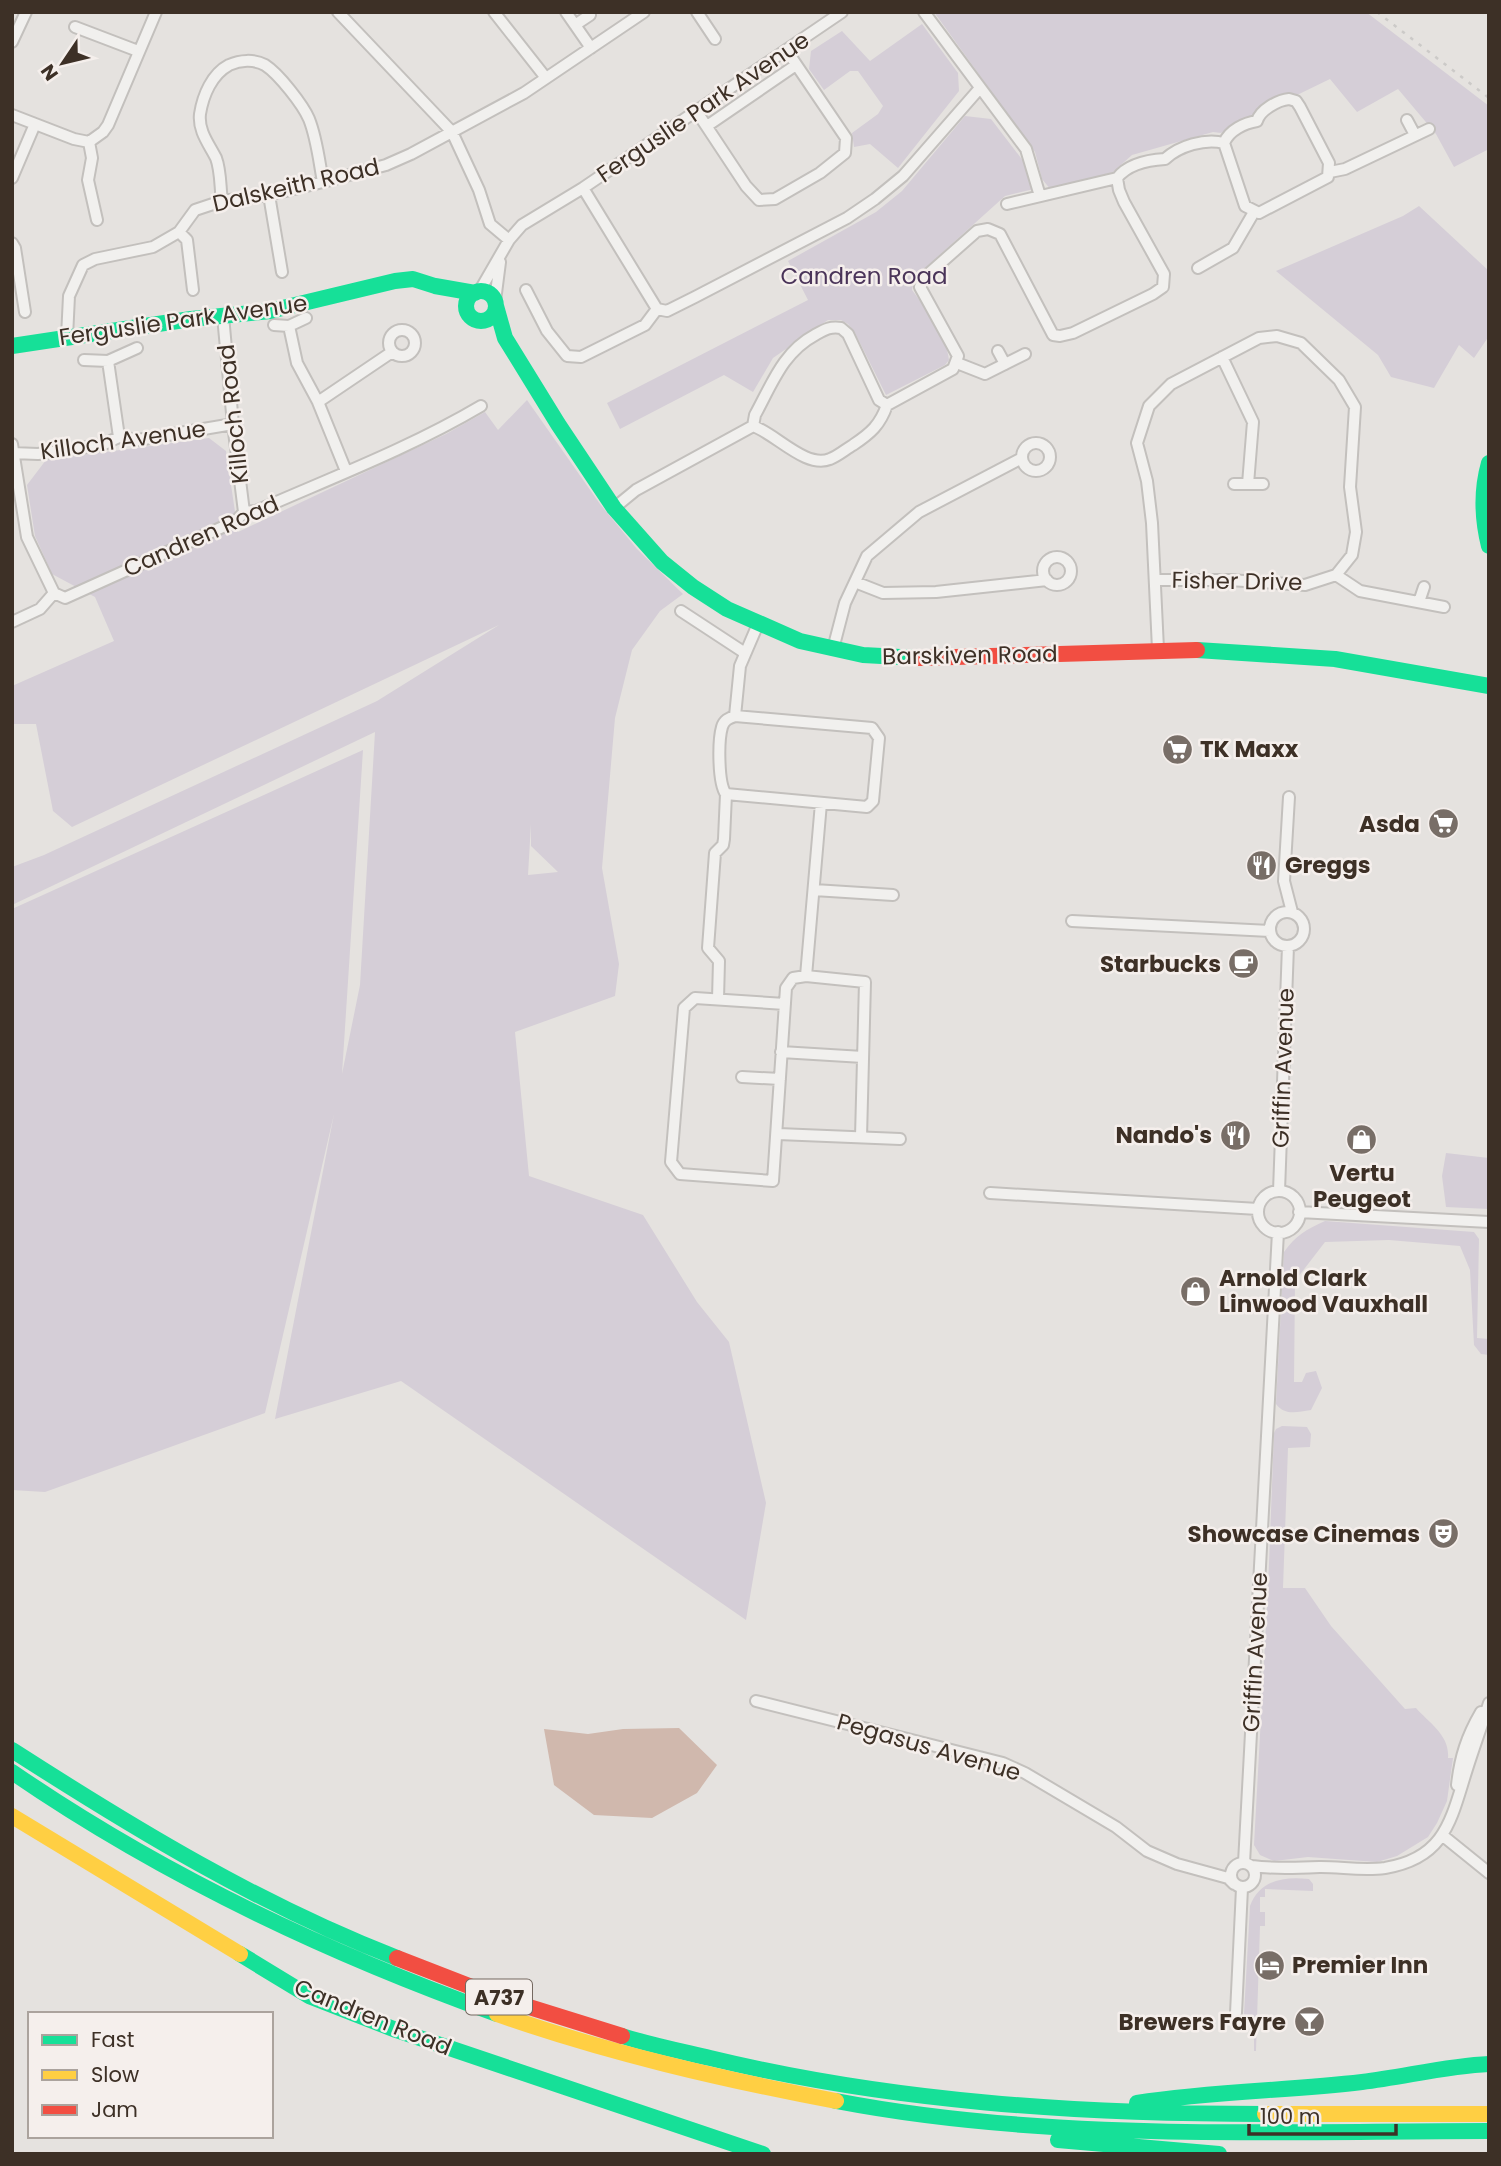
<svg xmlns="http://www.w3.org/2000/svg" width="1501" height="2166" viewBox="0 0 1501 2166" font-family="Poppins,sans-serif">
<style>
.green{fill:#d5ced7;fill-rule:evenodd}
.water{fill:#d0b8ad}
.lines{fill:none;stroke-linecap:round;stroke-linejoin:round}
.street-casing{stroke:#c3c0bd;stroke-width:14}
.street{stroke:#f1f0ee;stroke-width:10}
.fast{stroke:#16e098;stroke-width:16}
.slow{stroke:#ffcf43;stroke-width:16}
.jam{stroke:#f24e42;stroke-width:16}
.rail{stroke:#cccac8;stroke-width:2.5;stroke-dasharray:3.5 7;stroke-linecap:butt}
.labels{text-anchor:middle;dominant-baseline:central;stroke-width:5;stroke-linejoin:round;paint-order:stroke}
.shield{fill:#f5efec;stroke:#746961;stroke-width:2}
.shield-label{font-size:21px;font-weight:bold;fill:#3d3026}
.street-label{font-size:23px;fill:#3d3026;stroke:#f5efec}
.park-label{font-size:23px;fill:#4a3459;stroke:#f5efec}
.poi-label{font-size:23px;font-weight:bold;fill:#3d3026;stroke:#f5efec;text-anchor:end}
</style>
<rect width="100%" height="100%" fill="#e5e2df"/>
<path class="green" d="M934 12H1366L1489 106V149L1454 167 1436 134 1398 89 1357 112 1330 79 1295 96H1284L1221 133 1213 132 1132 155 1113 172 1051 190 1042 179 1035 152Z
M922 24 958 73 959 91 898 168 870 144 854 147 852 133 878 114 883 106 858 71H850L824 90 809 69 811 51 842 31 870 61Z
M965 116 991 119 1024 162 1034 189 1005 196 914 278 912 290C927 310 946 334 949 360L945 365 886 395 855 333 848 324 841 320H828L773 358 753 392 724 375 620 429 607 403 808 300 788 261 876 212 902 191Z
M1419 206 1489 271V336L1474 358 1459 345 1434 388 1391 377 1378 355 1276 271 1403 216Z
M527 400 600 504 637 549 683 594 660 611 632 650 615 718 602 868 619 964 615 996 515 1032 529 1176 643 1215 697 1302 729 1342 766 1503 746 1620 401 1381 275 1419 334 1114 265 1413 45 1492 12 1490V909L363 750 342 1074 360 985 375 732 12 905V867L44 855 377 701 499 625 72 827 53 811 36 724H12V686L114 641 95 597 52 574 35 536 27 485 46 460 209 438 226 451 238 532 446 434 485 412 498 430ZM531 824V846L558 872 528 875Z
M1446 1153 1489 1158V1209L1446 1207 1442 1176Z
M1325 1221 1474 1232 1479 1239 1477 1338 1489 1339V1355L1481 1354 1474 1345 1470 1270 1460 1246 1389 1240 1325 1242 1295 1281 1294 1382H1302L1306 1373 1316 1371 1322 1388 1311 1410C1297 1412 1285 1416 1276 1404L1284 1252C1295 1236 1307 1229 1325 1221Z
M1282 1426 1307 1427 1311 1434 1310 1447 1288 1448 1283 1588H1305L1331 1626 1405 1709 1416 1708C1429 1723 1450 1735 1448 1758H1453L1447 1801 1437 1823 1428 1837 1397 1856 1377 1862 1308 1857 1274 1861 1260 1855 1254 1845 1268 1589 1274 1433 1276 1429Z
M1309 1879 1313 1884V1891L1265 1889V1897H1260V1912H1265V1926H1260L1256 2051H1254V2025L1244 2014 1250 1906C1260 1880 1284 1876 1309 1879Z"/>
<path class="water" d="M679 1728 717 1765 697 1793 652 1818 594 1815 554 1785 544 1729 588 1734 623 1729Z"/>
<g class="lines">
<defs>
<path id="street" d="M338 12 452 132 479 190 490 224 509 240
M494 12 546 78
M566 12 591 48
M697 12 715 39
M924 12 1026 149 1040 196
M575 25 590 15
M75 27 138 51
M12 42 26 12
M1289 99 1296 101 1300 107 1329 163 1328 177 1259 213 1245 206 1224 143C1229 130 1245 123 1257 121 1260 110 1278 100 1289 99Z
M697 112 746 186 759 200 775 199 820 173 845 153 846 138 787 51
M12 115 74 139 89 142
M1407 120 1415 135
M707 126 796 65
M1330 172 1345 169 1429 129
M12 178 35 124
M583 188 657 309
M269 195 282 272
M222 201C220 187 221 171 216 158 209 144 198 131 200 114 203 95 212 74 229 65 240 60 254 59 265 65 279 74 303 105 309 119 317 139 319 161 323 182
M1007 204 1117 178
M97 220 88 180 92 158 89 142 103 132 108 125 156 12
M179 232 187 240 193 290
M12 243 15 248 25 312
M1198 268 1233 248 1254 212
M526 290 547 331 567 356 581 357 645 325 657 309 667 311 695 297 847 218 875 199 903 176 980 88
M479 292 509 240 522 225 583 188 842 12
M495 301 500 262
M223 316 233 424 244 512
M274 325 289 326 297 363 318 402 346 471
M289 326 306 318
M389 343a13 13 0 1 1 26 0a13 13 0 1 1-26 0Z
M67 337 69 296 83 265 95 259 153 247 179 232 195 210 222 201 269 195 323 182 386 165 411 154 524 93 644 12
M998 351 1005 364
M1222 357 1253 422 1248 484
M84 360 108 361 137 348
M108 361 119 437
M957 363 985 374 1025 354
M318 402 392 352
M753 426 755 415C772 384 783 352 815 335 824 330 830 326 841 328L848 334 879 400 887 405
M1022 457a14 14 0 1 1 28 0a14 14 0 1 1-28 0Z
M12 444 27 537 54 593 65 598 236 521 244 512 256 511C331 478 410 448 481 406
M12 453 38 454 102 445 119 437 138 440 233 424
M1234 484H1263
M614 508 636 490 753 426C776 434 806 469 830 459 838 456 846 449 853 445 871 433 880 425 887 405L953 369 958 356 920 287 926 276 977 231 988 229 1000 234 1053 335 1060 336 1073 333 1153 294 1163 287 1164 274 1124 202 1119 190 1117 178C1128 164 1148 160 1165 159 1179 146 1205 138 1224 143
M1043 571a14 14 0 1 1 28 0a14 14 0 1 1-28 0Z
M1336 575 1360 591 1444 607
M1156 580H1229L1305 585 1336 575 1352 555 1356 532 1350 487 1355 407 1339 380 1301 343 1277 336 1259 338 1171 384 1149 406 1137 443 1147 481 1152 523 1158 649
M855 582 883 593 936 592 1047 580
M1419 602 1424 587
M681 611 745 653
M12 622 40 609 54 593
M833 649 845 603 867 556 919 512 1022 458
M735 716 872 728 879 738 873 801 867 807 726 794C718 784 718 741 722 727 724 720 729 718 735 716Z
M735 716 740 666 758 624
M1289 797 1284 881 1292 912
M814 890 893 895
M1270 929a17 17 0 1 1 34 0a17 17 0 1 1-34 0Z
M1072 921 1270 931
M806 976 821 803
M718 999 719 961 708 948 715 853 723 845 724 839 726 794
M785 1004 695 998 684 1008 671 1162 680 1174 773 1181 786 988 793 978 806 976 865 982 861 1137
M781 1052 863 1057
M742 1077 780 1079
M778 1134 900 1139
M1279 1191 1288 946
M1258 1212a21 21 0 1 1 42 0a21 21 0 1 1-42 0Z
M990 1193 1258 1209
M1299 1212 1489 1222
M756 1701 1003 1763 1025 1773 1116 1827 1147 1851 1177 1864 1228 1878 1234 1884
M1457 1785C1460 1757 1467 1736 1481 1712
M1442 1835 1489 1873
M1231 1875a12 12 0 1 1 24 0a12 12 0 1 1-24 0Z
M1244 1863 1278 1232
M1252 1866C1275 1869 1297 1868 1321 1867 1342 1867 1363 1871 1385 1868 1446 1858 1451 1819 1467 1769 1474 1747 1482 1725 1489 1703
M1236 2013 1242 1888"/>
</defs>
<use href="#street" class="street-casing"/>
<use href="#street" class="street"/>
<path class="fast" d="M466 306a15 15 0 1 1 30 0a15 15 0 1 1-30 0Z
M496 306 505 338 558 424 614 508 662 562 693 587 727 609 800 641 863 655 919 658
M12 346 191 319 270 311 395 281 413 279 435 286 475 293
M1489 463C1481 491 1482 518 1489 546
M1197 650 1335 659 1489 686
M12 1750C135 1829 260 1905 397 1958
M12 1772C162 1875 327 1953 497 2014
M240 1954 309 1996 396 2030 763 2154
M622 2036C650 2045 680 2051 710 2058 892 2102 1078 2114 1265 2114
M836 2101C1050 2142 1272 2131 1489 2131
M1137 2103C1212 2091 1287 2091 1362 2082 1404 2077 1446 2066 1489 2064
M1058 2140 1219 2154"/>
<path class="slow" d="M12 1816 240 1954
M497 2014C608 2053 721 2079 836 2101
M1265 2114H1489"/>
<path class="jam" d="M919 658 1197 650
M397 1958 500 1998 622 2036"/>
<path class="rail" d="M1377 12 1489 98"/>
</g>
<defs>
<symbol id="supermarket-disc" viewBox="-11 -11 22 22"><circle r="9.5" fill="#786e67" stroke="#f5efec"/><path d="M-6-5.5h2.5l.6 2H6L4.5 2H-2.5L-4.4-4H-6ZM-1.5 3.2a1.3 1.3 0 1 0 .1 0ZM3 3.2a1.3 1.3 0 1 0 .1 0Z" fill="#fff"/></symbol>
<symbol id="restaurant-disc" viewBox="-11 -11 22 22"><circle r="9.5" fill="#786e67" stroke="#f5efec"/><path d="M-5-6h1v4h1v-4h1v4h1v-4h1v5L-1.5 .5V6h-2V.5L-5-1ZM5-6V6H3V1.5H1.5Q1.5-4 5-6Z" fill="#fff"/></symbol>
<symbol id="cafe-disc" viewBox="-11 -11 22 22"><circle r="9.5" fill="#786e67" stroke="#f5efec"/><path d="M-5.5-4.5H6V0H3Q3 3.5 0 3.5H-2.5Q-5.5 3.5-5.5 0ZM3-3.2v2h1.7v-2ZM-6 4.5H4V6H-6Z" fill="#fff"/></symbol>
<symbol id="shop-disc" viewBox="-11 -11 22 22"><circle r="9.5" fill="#786e67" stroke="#f5efec"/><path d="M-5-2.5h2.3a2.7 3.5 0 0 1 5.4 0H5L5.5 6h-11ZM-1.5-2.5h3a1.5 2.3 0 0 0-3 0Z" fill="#fff"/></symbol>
<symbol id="theatre-disc" viewBox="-11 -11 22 22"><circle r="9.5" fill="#786e67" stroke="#f5efec"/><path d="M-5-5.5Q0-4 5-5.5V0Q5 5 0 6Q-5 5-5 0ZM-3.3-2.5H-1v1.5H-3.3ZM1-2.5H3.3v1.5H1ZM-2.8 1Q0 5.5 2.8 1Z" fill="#fff"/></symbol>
<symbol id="hotel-disc" viewBox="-11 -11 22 22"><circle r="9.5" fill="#786e67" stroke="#f5efec"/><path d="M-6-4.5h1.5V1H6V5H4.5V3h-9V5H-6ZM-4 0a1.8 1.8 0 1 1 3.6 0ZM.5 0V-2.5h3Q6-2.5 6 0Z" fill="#fff"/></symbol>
<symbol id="bar-disc" viewBox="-11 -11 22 22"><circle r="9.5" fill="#786e67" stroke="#f5efec"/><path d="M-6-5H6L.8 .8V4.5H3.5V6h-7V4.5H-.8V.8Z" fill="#fff"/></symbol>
</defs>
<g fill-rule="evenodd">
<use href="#supermarket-disc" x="1160" y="732" width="35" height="35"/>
<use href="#supermarket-disc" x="1426" y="806" width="35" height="35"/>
<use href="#restaurant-disc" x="1244" y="848" width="35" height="35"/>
<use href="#cafe-disc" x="1226" y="946" width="35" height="35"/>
<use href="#restaurant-disc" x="1218" y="1118" width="35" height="35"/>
<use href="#shop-disc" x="1344" y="1122" width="35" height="35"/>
<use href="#shop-disc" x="1178" y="1274" width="35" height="35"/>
<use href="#theatre-disc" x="1426" y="1516" width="35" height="35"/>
<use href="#hotel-disc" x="1252" y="1948" width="35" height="35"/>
<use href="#bar-disc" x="1292" y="2004" width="35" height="35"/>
</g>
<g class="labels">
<rect class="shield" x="466" y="1979.5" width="66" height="35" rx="5"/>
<g class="shield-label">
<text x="499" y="1997">A737</text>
</g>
<g class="street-label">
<text transform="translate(703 107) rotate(-34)">Ferguslie Park Avenue</text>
<text transform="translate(296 185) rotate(-13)">Dalskeith Road</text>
<text transform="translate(183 320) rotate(-8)">Ferguslie Park Avenue</text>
<text transform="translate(233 414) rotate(-96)">Killoch Road</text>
<text transform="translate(123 440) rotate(-8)">Killoch Avenue</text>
<text transform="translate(201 536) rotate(-24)">Candren Road</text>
<text transform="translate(1237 581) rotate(1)">Fisher Drive</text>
<text transform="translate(970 655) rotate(-1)">Barskiven Road</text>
<text transform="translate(1283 1068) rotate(-88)">Griffin Avenue</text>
<text transform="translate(1255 1652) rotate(-87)">Griffin Avenue</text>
<text transform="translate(929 1747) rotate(16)">Pegasus Avenue</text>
<text transform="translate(373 2017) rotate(22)">Candren Road</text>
</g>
<g class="park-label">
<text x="864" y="276">Candren Road</text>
</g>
<g class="poi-label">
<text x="1200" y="749" text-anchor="start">TK Maxx</text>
<text x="1420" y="824">Asda</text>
<text x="1285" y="865" text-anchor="start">Greggs</text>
<text x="1221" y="964">Starbucks</text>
<text x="1212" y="1135">Nando's</text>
<text x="1362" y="1173" text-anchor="middle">Vertu<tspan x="1362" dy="26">Peugeot</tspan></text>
<text x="1219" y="1278" text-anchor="start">Arnold Clark<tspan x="1219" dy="26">Linwood Vauxhall</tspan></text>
<text x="1420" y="1534">Showcase Cinemas</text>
<text x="1292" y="1965" text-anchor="start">Premier Inn</text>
<text x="1286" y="2022">Brewers Fayre</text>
</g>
</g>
<rect width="1501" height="2166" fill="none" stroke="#3d3026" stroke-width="28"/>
<rect x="28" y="2012" width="245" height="126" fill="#f5efec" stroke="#aba39d" stroke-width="2"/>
<rect x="42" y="2035" width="35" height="10" fill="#16e098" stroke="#aba39d" stroke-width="2"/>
<text x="91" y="2047" font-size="21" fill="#3d3026">Fast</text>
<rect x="42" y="2070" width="35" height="10" fill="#ffcf43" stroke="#aba39d" stroke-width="2"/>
<text x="91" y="2082" font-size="21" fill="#3d3026">Slow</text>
<rect x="42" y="2105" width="35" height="10" fill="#f24e42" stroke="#aba39d" stroke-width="2"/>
<text x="91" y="2117" font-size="21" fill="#3d3026">Jam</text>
<g transform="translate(63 63) rotate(235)" stroke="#f5efec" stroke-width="5" paint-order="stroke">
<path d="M0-5L12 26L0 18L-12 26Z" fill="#3d3026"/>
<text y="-10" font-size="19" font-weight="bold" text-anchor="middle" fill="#3d3026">N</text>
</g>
<path d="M1249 2124v10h147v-10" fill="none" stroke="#3d3026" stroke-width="3.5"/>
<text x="1260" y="2124" font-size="21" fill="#3d3026" stroke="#f5efec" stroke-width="5" paint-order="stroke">100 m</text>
</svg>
